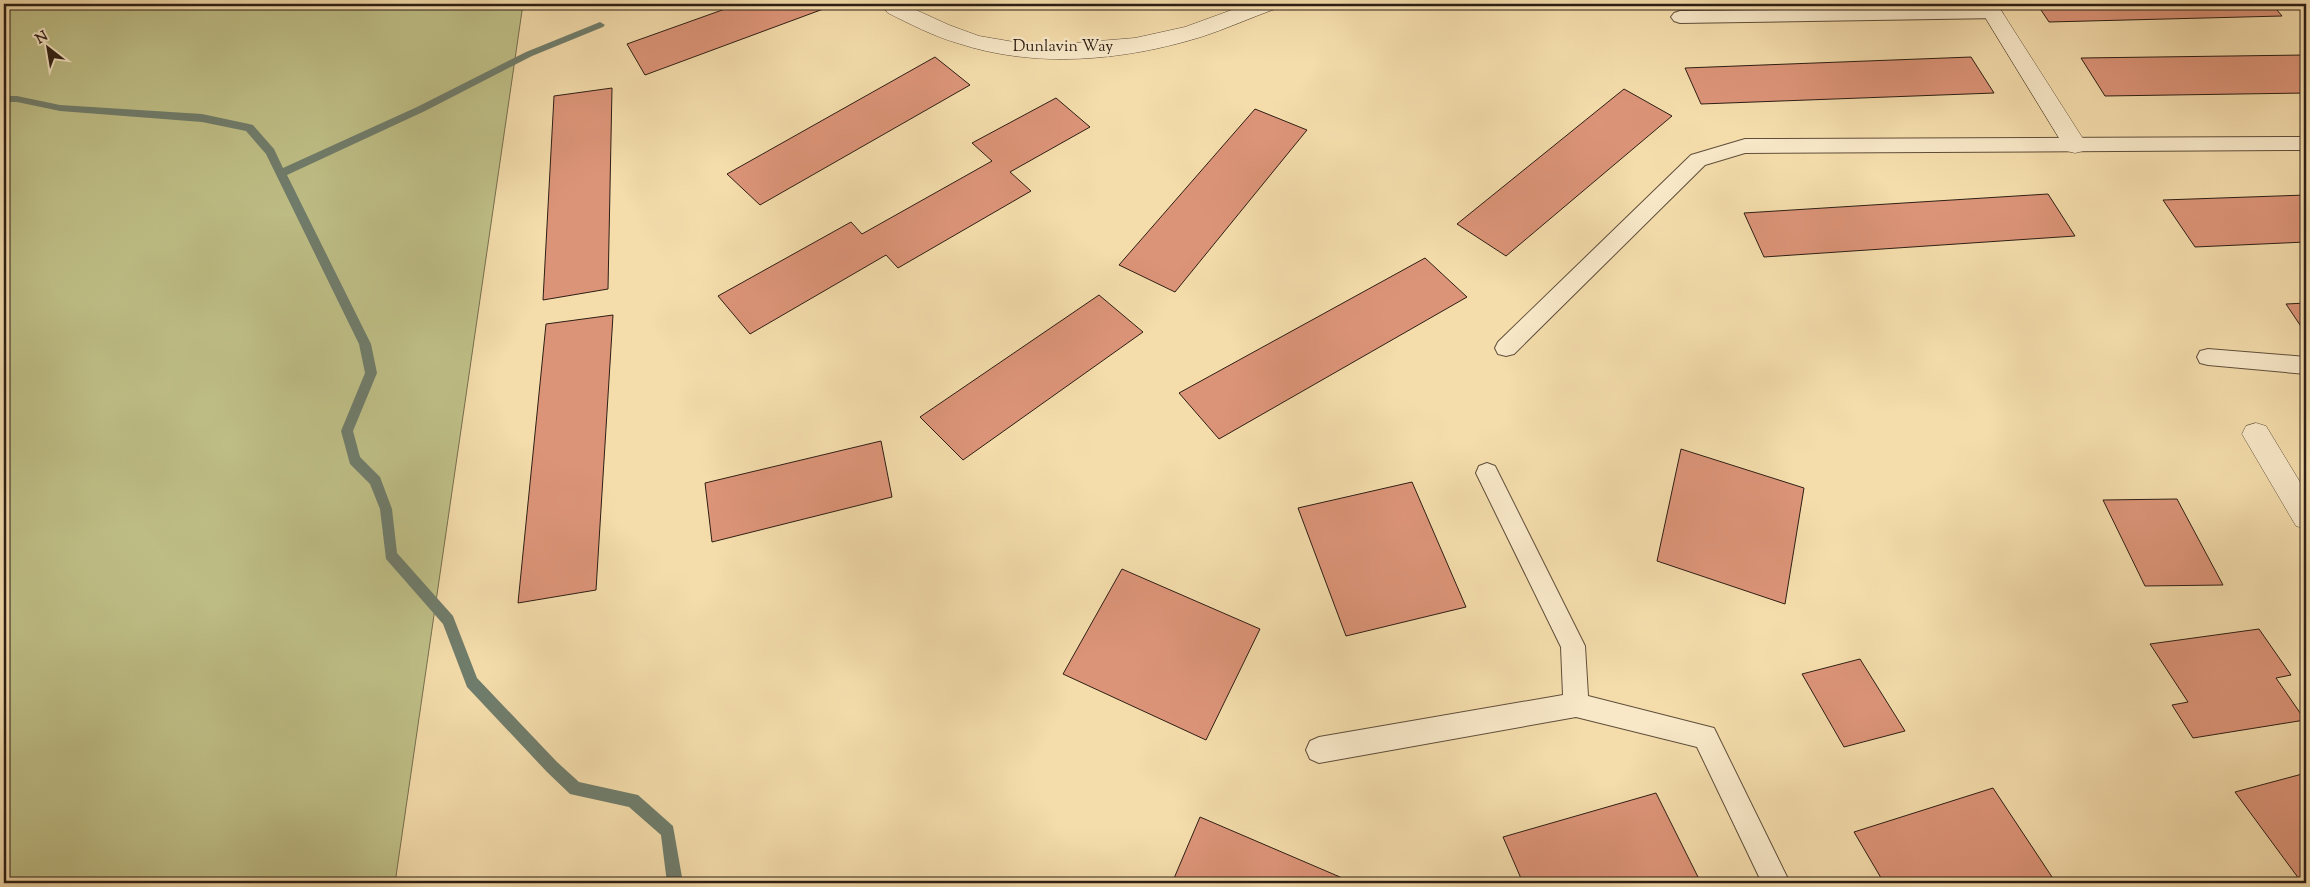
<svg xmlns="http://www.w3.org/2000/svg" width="2310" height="887" viewBox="0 0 2310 887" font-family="'Sorts Mill Goudy',serif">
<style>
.green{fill:#bfbf87;stroke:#766e4e}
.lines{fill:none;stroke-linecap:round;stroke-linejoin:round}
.stream{fill:#707d6c;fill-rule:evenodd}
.building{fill:#dc9478;stroke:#2d1e14}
.lane-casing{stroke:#5f4e3a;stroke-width:2}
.street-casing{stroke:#5f4e3a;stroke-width:1}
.lane{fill:#f8e8c8;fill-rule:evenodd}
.street{fill:#f8e8c8;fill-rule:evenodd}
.labels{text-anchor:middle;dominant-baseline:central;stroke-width:5;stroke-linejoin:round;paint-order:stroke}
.far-street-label{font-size:16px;fill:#2d1e14;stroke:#f8e8c8}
</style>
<rect width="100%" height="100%" fill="#f4dcab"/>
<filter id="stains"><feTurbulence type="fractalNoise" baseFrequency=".004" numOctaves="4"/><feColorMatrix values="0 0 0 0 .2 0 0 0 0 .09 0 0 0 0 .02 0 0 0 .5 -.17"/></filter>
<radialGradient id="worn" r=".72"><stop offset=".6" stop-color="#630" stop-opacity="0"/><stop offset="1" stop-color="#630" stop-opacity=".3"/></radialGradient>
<path class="green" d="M4 4H523L395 883H4Z"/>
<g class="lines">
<path class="stream" d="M600 22 605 25 603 27 532 56 425 111 287 175 371 344 377 373 353 431 360 457 380 477 392 509 397 553 453 616 477 678 557 762 579 782 638 795 673 826 683 883H667L661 835 629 807 570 794 547 772 467 687 443 624 386 559 380 509 370 484 350 464 341 431 365 373 359 344 266 154 246 131 202 122 60 111 17 102H4V96H17L60 105 202 114 249 124 253 125 274 149 283 168 417 107 526 52Z"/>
</g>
<path class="building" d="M739 4H823L826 8 645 75 627 44Z
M2037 4H2272L2282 16 2049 22Z
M2306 55V93L2105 96 2081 58Z
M935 57 970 85 760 205 727 174Z
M1971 57 1994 93 1701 104 1685 68Z
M612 88 608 289 543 300 554 96Z
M1624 89 1672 116 1506 256 1457 224Z
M1056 98 1090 127 1010 172 1031 191 898 268 886 255 750 334 718 296 851 222 862 234 992 161 972 143Z
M1255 109 1307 130 1175 292 1119 265Z
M2048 194 2075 236 1764 257 1744 213Z
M2306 195V242L2195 247 2163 200Z
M1425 258 1467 297 1219 439 1179 393Z
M1099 295 1143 332 963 460 920 417Z
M2306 303V334L2286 304Z
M613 315 596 590 518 603 546 324Z
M881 441 892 497 712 542 705 483Z
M1681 449 1804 488 1785 604 1657 561Z
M1412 482 1466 607 1346 636 1298 508Z
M2177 499 2223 585 2145 586 2103 500Z
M1122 569 1260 629 1206 740 1063 674Z
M2259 629 2291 675 2276 678 2305 720 2193 738 2172 705 2188 702 2150 644Z
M1860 659 1905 731 1844 747 1802 674Z
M2306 773V883H2302L2235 792Z
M1993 788 2056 883H1884L1854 832Z
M1656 793 1701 883H1523L1503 837Z
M1200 817 1354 883H1172Z"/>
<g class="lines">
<defs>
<path id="lane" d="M1994 8 2000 10 2003 14 2000 18 1680 23 1674 21 1671 17 1674 13 1680 11Z
M2306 137V150L1745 153 1705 165 1514 354 1506 356 1498 354 1495 348 1498 342 1691 155 1745 139Z
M2208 349 2306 357V374L2208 365 2200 363 2197 357 2200 351Z
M1487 463 1495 466 1585 646 1588 696 1714 728 1790 883H1762L1697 747 1576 717 1319 763 1310 759 1306 750 1310 741 1319 737 1563 695 1561 647 1476 473 1479 466Z"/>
<path id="street" d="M880 4H903L949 25 979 36 1014 42 1062 44 1135 38 1185 27 1248 4H1279L1275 9C1250 18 1226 29 1201 37 1123 61 1035 69 957 43 933 36 910 24 888 13Z
M1977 4H1997L2087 145 2083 151 2075 153 2067 151Z
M2256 423 2266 426 2306 492V529L2296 526 2242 434 2246 426Z"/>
</defs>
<use href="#lane" class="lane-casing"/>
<use href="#street" class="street-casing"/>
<use href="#lane" class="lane"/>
<use href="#street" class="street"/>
</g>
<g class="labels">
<g class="far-street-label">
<text x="1063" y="47">Dunlavin Way</text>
</g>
</g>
<rect width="2310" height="887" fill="none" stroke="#f4dcab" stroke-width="20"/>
<rect x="5" y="5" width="2300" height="877" fill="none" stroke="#2d1e14" stroke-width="2.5"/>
<rect x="10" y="10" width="2290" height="867" fill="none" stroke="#2d1e14"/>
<g transform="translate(48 48) rotate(329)" stroke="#f8e8c8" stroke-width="4" paint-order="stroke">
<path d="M0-4L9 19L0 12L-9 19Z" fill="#2d1e14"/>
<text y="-8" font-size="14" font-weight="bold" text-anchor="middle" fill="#2d1e14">N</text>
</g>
<rect width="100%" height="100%" filter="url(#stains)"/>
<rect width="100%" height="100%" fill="url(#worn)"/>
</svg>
